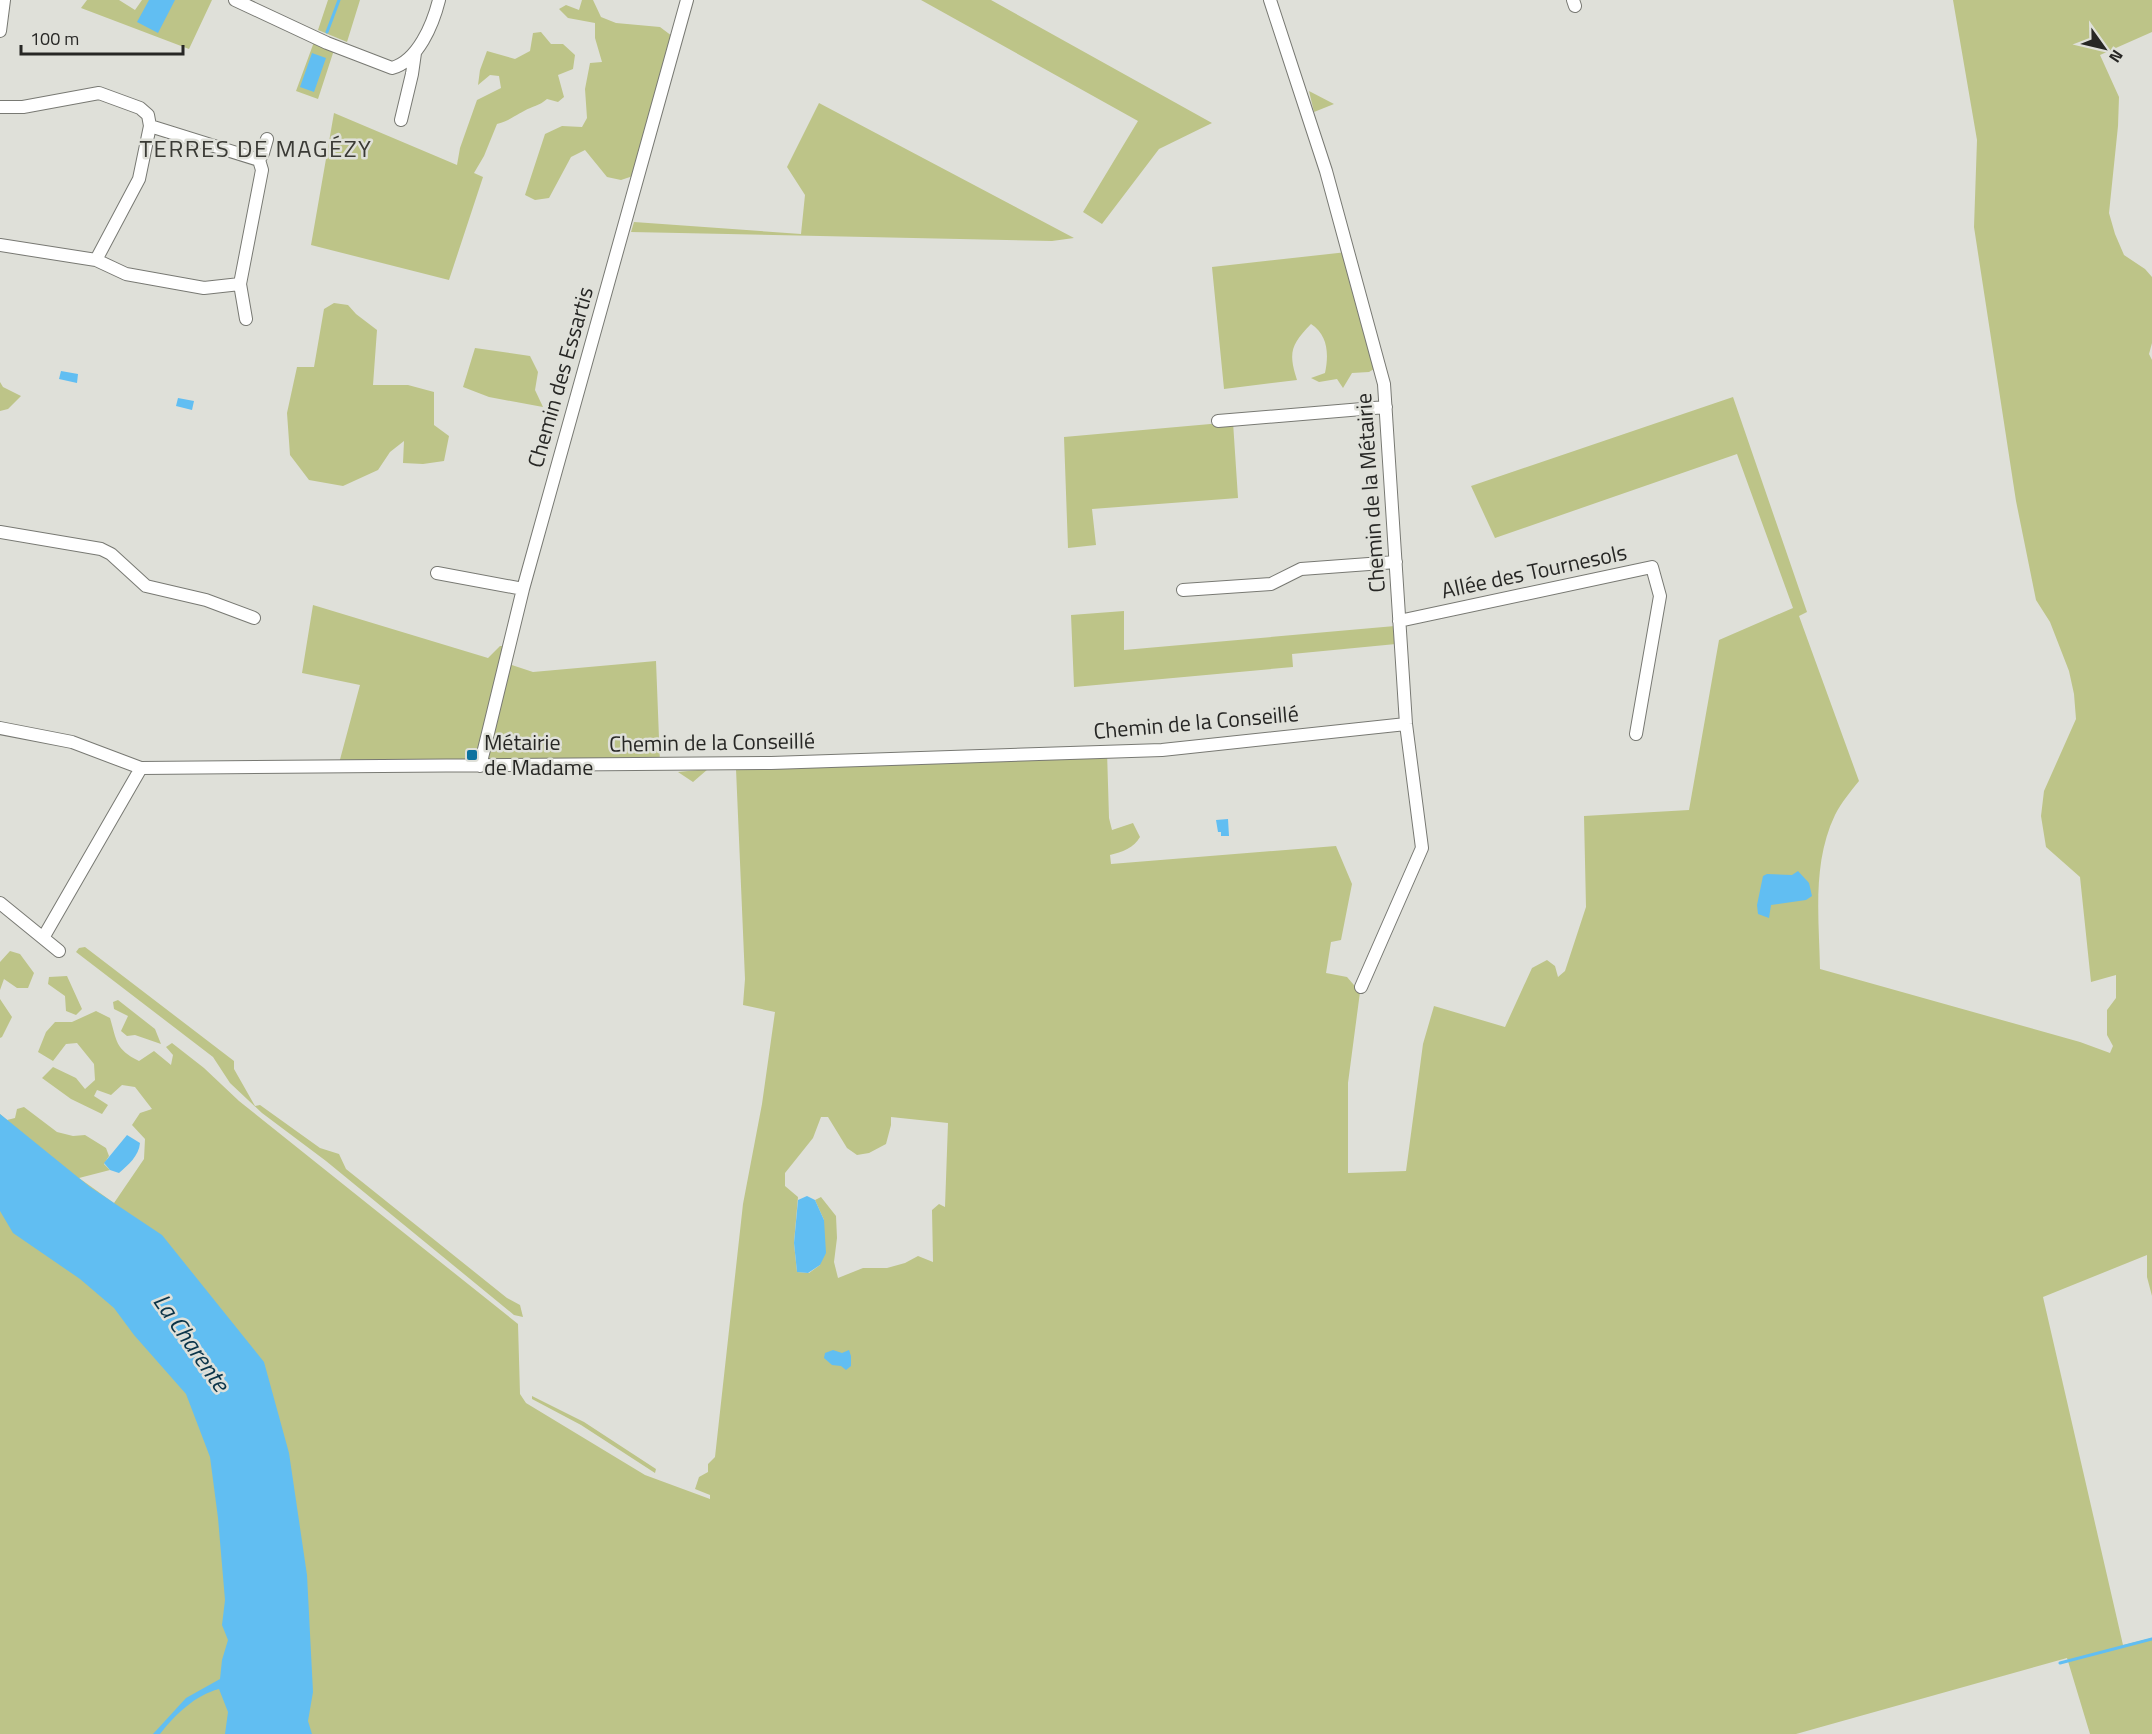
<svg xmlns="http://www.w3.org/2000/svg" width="2152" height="1734" viewBox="0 0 2152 1734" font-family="'Titillium Web',sans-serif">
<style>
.green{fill:#bdc488;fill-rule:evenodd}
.water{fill:#61bef2}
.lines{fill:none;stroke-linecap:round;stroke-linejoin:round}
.stream{stroke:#61bef2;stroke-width:3}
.street-casing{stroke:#787973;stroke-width:14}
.street{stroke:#fff;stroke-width:12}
.poi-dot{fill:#0e729f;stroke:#dfe0d9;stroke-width:2}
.labels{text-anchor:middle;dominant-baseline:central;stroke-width:5;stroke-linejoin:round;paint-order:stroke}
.street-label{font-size:22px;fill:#272725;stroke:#dfe0d9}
.poi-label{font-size:22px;fill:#272725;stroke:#dfe0d9;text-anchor:start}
.neighbourhood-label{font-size:24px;letter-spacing:1.5px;fill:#3a3a35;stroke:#dfe0d9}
.water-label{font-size:24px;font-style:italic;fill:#0a3449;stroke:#dfe0d9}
</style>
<rect width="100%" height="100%" fill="#dfe0d9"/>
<path class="green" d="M87 0H119L135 10 142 0H212L189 49 81 8Z
M328 0H360L347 42 318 30Z
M582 0H593L601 17 616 23 660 27 672 36 656 112 658 129 646 167 633 176 621 180 607 177 585 150 571 157 549 198 535 200 525 195 545 134 562 126 582 127 587 118 585 89 590 63 602 62 595 38V23L568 18 559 9 566 5 579 10Z
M921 0H991L1212 123 1159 149 1102 224 1083 212 1138 121Z
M1953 0H2152V32L2100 55 2119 97 2118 126 2109 213 2115 234 2124 255 2145 269 2152 277V343L2149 354 2152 360V1296L2147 1277V1255L2043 1297 2123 1645 2152 1638V1734H2090L2067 1658 1796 1734H0V1114L7 1120 15 1118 17 1109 24 1107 57 1132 73 1136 85 1135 106 1148 109 1156 104 1164 110 1170 79 1178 114 1203 144 1159 145 1139 132 1125 140 1113 152 1109 135 1087 122 1085 111 1095 97 1090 94 1096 108 1105 102 1114 71 1099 42 1078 53 1067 76 1078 85 1089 95 1080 94 1064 77 1043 66 1044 53 1061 38 1052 46 1032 55 1022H72L96 1011 110 1018C117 1041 115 1049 139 1061L154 1051 171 1065 173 1055 166 1047 172 1043 204 1068 239 1101 518 1324 520 1394 526 1403 645 1475 710 1499V1495L695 1489 699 1477 708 1472V1464L715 1457 743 1204 762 1104 775 1012 743 1005 745 979 736 769 1107 751 1109 818 1112 830 1133 823 1140 837C1134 848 1122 852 1110 855L1111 864 1336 846 1352 884 1341 940 1331 942 1326 973 1347 977 1360 992 1348 1083V1173L1406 1171 1423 1044 1434 1006 1505 1027 1532 968 1547 960 1555 966 1558 977 1565 971 1586 907 1584 816 1689 810 1719 640 1793 608 1737 454 1495 538 1471 486 1733 397 1807 612 1799 616 1859 781C1851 791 1841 803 1835 815 1812 863 1819 918 1820 969L2080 1042 2110 1053 2113 1046 2107 1035V1010L2116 998V975L2091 982 2080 877 2046 847 2041 816 2044 791 2076 719 2074 694 2069 671 2050 622 2036 600 2016 501 1974 227 1977 140ZM821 1117H828L847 1148 857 1155 869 1153 886 1144 891 1125V1117L948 1123 945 1207 939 1204 932 1210 933 1262 918 1256 905 1263 887 1268H863L838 1278 834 1262 837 1238 836 1216 821 1197 815 1200 824 1220 820 1265 809 1273 797 1272 794 1243 798 1197 785 1186V1173L813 1138Z
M541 32 551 44H563L575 55 573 69 558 75 564 97 558 102 547 99C539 106 533 106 524 111 512 117 511 120 497 124L484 156 474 173 483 177 449 280 311 245 334 113 457 165 460 148 477 100 501 88 499 76 490 75 478 85 480 70 487 51 515 59 530 51 533 33Z
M314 42 334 50 318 99 296 91Z
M1309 91 1334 104 1314 112Z
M819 103 1074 238 1052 241 631 232 634 222 801 234 805 195 787 167Z
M1347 252 1379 366 1369 372 1352 373 1343 388 1337 379 1319 382 1311 378 1325 373C1329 354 1328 335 1311 324 1291 345 1288 352 1297 380L1224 389 1212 267Z
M334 303 348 305 356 314 377 330 373 385H408L434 392V425L449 436 444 461 423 464 403 463 404 441 390 452 378 470 343 486 309 480 290 455 287 413 297 367H314L324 309Z
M475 348 530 356 538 372 535 390 543 407 489 397 463 387Z
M0 382 3 387 21 396 8 409 0 411Z
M1233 422 1238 498 1092 509 1096 545 1068 548 1064 437Z
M313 605 488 658 500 646H509L506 663 533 672 656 661 660 764 338 767 360 685 302 673Z
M1124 611V650L1395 626 1396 644 1292 654 1293 667 1074 687 1071 615Z
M708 769 693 782 678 772Z
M85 947 234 1061V1069L255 1106 260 1105 320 1148 339 1154 346 1169 507 1298 520 1305 523 1317 514 1315 326 1161 262 1113 230 1083 213 1057 76 952 79 948Z
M10 951 20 954 34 973 28 988H17L4 979 0 990V962Z
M67 976 82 1009 76 1015 66 1011 65 996 48 984 49 977Z
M0 999 12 1017 2 1037 0 1038Z
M118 1000 155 1029 161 1044 135 1035 127 1036 121 1031 128 1016 114 1009 113 1002Z
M532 1396 584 1422 656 1469 655 1473 581 1425 532 1399Z"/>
<path class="water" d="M149 0H175L158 33 137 22Z
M312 53 326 58 314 92 300 87Z
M61 371 78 374 77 383 59 379Z
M178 398 194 401 192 410 176 406Z
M1228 819 1229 836H1221V832H1218L1216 820Z
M1798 871 1809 883 1812 896 1806 900 1771 905 1769 918 1758 914 1757 905 1763 876 1767 874 1792 875Z
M0 1114 90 1187 162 1235 264 1362 289 1453 307 1575 313 1692 308 1721 312 1734H225L228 1712 219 1689C195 1695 175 1715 160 1734H153L186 1698 220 1679 222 1660 228 1640 222 1625 225 1600 218 1518 210 1457 186 1394 134 1335 114 1308 80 1279 13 1233 0 1211Z
M127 1135 140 1143C139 1156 128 1165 119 1173L110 1170 104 1163Z
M807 1196 815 1200 824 1220 826 1253 820 1265 808 1273 797 1272 794 1243 798 1200Z
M833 1350 842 1353 849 1350 851 1356V1366L846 1370 841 1366 832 1365 824 1358 825 1353Z"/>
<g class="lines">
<path class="stream" d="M327 32 339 0
M2060 1663 2152 1639"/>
<defs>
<path id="street" d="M235 0 327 43 392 68C418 61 433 24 439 0
M1270 0 1326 171 1384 384 1406 724 1422 848 1361 987
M1573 0 1575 6
M0 31 4 0
M0 107H23L99 93 140 108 148 115 150 126 139 179 96 260 0 245
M401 120 412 74 415 53
M259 160 263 153 267 139
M96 260 126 274 204 288 240 284 262 170 259 160 150 126
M240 284 246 319
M1218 421 1386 407
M0 532 101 549 111 554 146 586 206 600 254 618
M437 573 523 589
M1183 590 1271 584 1301 569 1396 562
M1399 621 1652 567 1660 596 1636 734
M0 728 72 742 141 768 771 763 1162 750 1406 724
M480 766 523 589 687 0
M0 903 59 951
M43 938 141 768"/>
</defs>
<use href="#street" class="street-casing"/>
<use href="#street" class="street"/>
</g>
<rect class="poi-dot" x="466" y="749" width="12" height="12" rx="3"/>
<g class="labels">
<g class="street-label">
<text transform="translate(560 377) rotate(-74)">Chemin des Essartis</text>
<text transform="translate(1370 493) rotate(-94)">Chemin de la Métairie</text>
<text transform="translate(1534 571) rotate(-12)">Allée des Tournesols</text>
<text transform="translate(1196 722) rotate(-5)">Chemin de la Conseillé</text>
<text transform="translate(712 742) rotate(-1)">Chemin de la Conseillé</text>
</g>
<g class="poi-label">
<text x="484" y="742">Métairie<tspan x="484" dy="25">de Madame</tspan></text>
</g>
<g class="neighbourhood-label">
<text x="256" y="148">TERRES DE MAGÉZY</text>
</g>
<g class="water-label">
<text transform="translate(192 1342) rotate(55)">La Charente</text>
</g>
</g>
<g transform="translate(2104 48) rotate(124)" stroke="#dfe0d9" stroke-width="4.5" paint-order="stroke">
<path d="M0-4.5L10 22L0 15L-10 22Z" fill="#272725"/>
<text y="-9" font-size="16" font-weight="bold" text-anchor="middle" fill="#272725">N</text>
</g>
<path d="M21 45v9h162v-9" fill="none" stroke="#272725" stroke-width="3"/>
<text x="30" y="45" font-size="18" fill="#272725" stroke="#dfe0d9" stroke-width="4.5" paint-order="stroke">100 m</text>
</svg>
